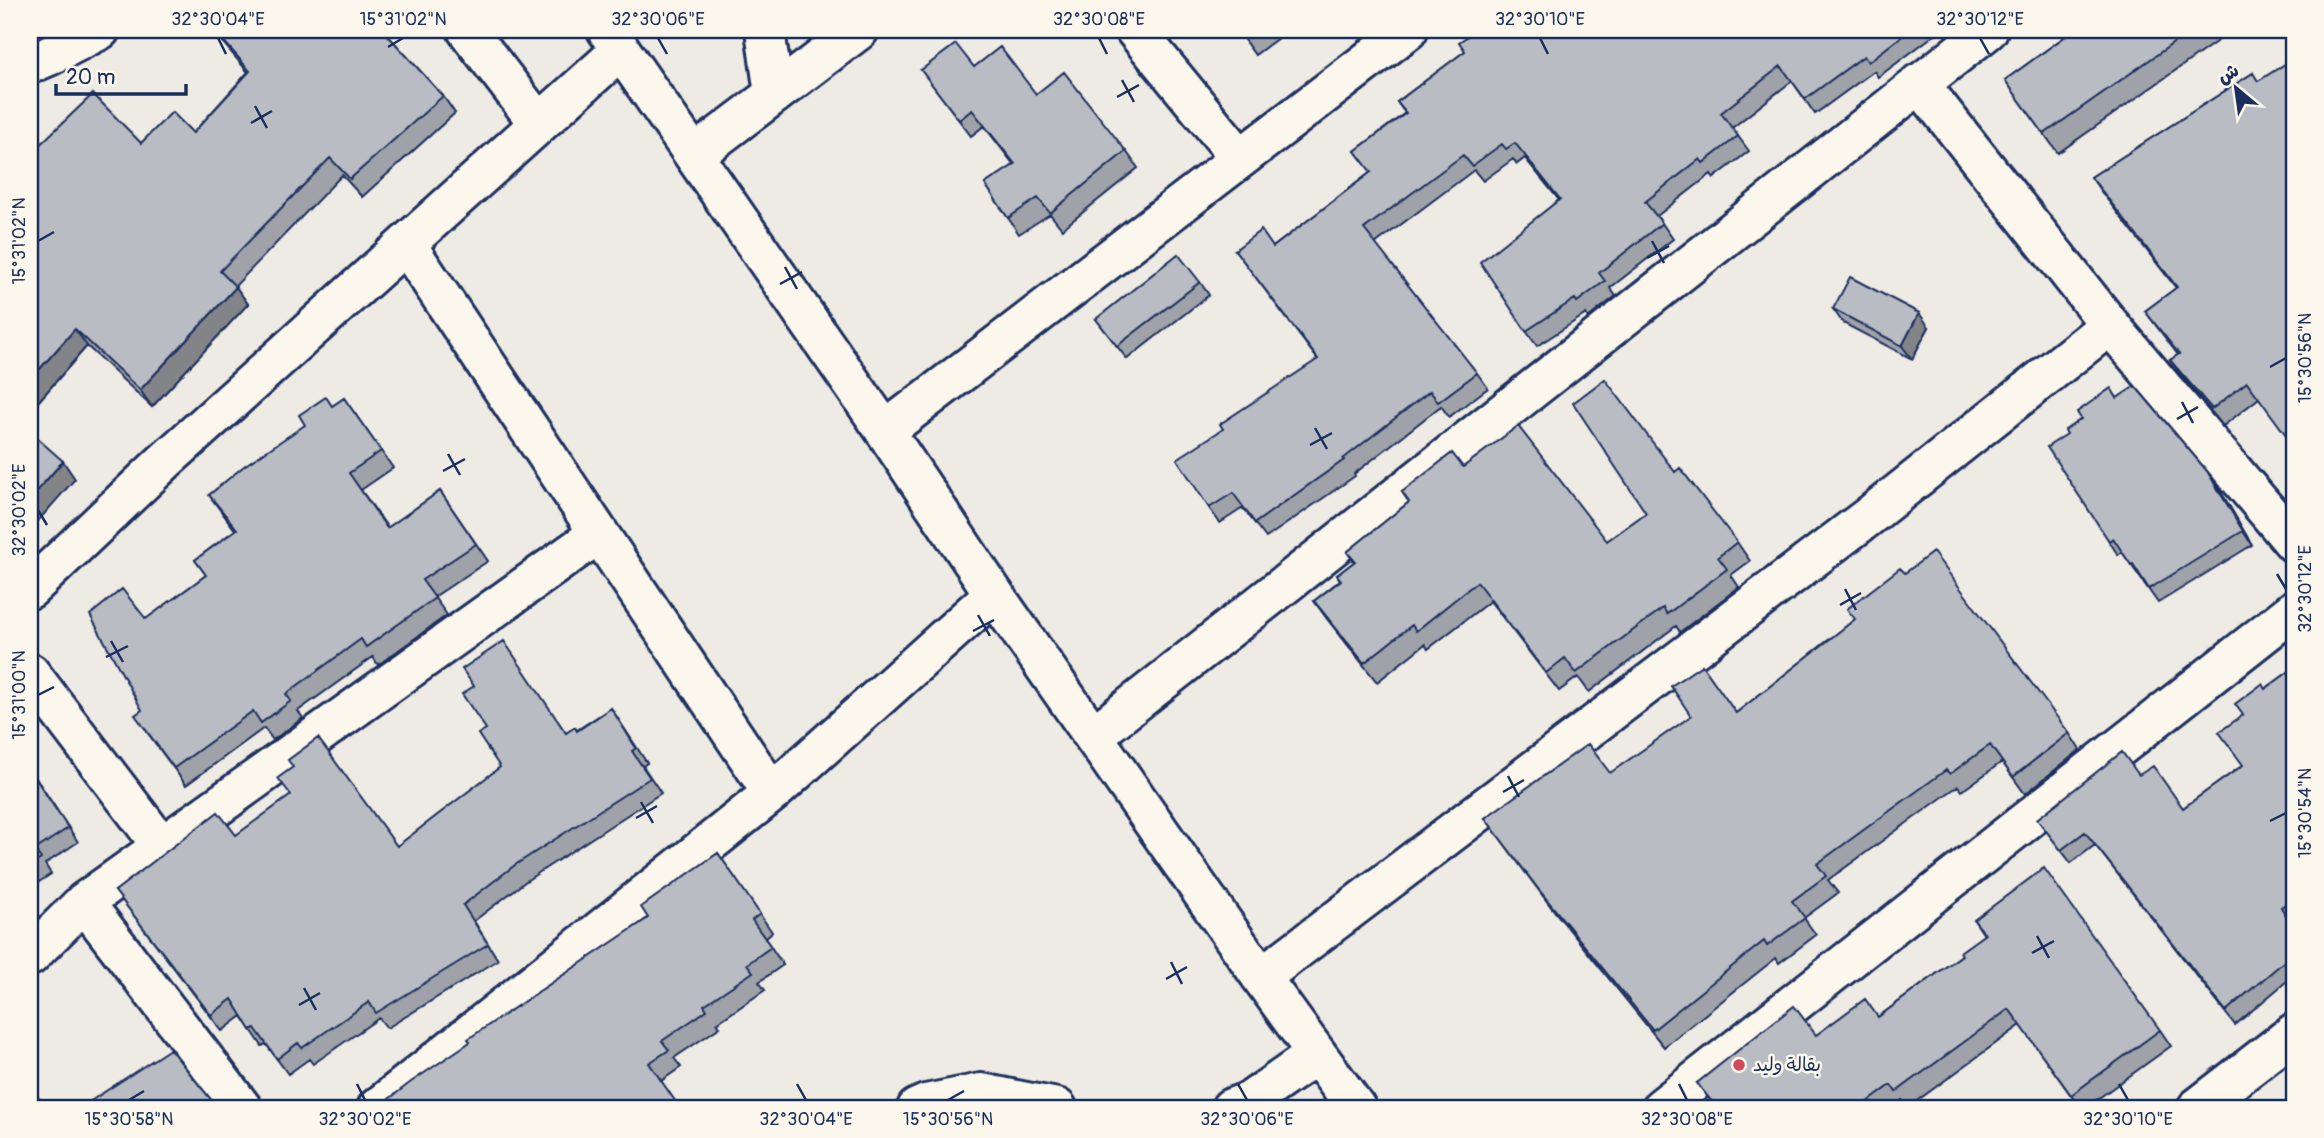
<svg xmlns="http://www.w3.org/2000/svg" width="2324" height="1138" viewBox="0 0 2324 1138" font-family="Pangolin,'Playpen Sans Arabic',sans-serif">
<style>
.lines{fill:none;stroke-linecap:round;stroke-linejoin:round}
.minor-casing{stroke:#1b2f5e;stroke-width:44}
.minor{stroke:#fbf7ec;stroke-width:38}
.wall{fill:#9fa2a8;stroke:#1b2f5e;stroke-width:2}
.shaded-wall{fill:#828488;stroke:#1b2f5e;stroke-width:2}
.building{fill:#b9bcc3;stroke:#1b2f5e;stroke-width:2}
.ticks{fill:none;stroke:#1b2f5e;stroke-width:2.5}
.poi-dot{fill:#d1495b;stroke:#fbf7ec;stroke-width:2.5}
.labels{text-anchor:middle;dominant-baseline:central;stroke-width:5;stroke-linejoin:round;paint-order:stroke}
.poi-label{font-size:19px;fill:#1b2f5e;stroke:#fbf7ec;text-anchor:start}
.neatline{fill:none;stroke:#1b2f5e;stroke-width:2.5}
.ticks-label{font-size:18px;text-anchor:middle;fill:#1b2f5e}
</style>
<rect width="100%" height="100%" fill="#eeebe4"/>
<filter id="ink" filterUnits="userSpaceOnUse"><feTurbulence type="fractalNoise" baseFrequency=".0143" numOctaves="2"/><feDisplacementMap in="SourceGraphic" scale="14" xChannelSelector="R" yChannelSelector="G"/><feConvolveMatrix kernelMatrix="1 2 1 2 8 2 1 2 1" color-interpolation-filters="sRGB"/></filter>
<g filter="url(#ink)">
<g class="lines">
<defs>
<path id="minor" d="M467 30 539 124
M607 30 885 431 994 594 1261 977 1356 1108
M765 30 774 94
M1135 30 1240 158
M30 64 49 56 100 30
M1919 83 2110 325 2294 543
M694 155 859 30
M406 244 772 793
M885 431 1408 30
M30 589 165 461 621 50
M30 673 161 845
M1093 736 1988 30
M84 902 242 1108
M30 956 84 902 598 534
M1261 977 1868 517 2110 325
M377 1108 772 793 994 594
M917 1108 926 1104 981 1093 1057 1108
M1231 1108 1250 1101 1317 1054
M1661 1108 2294 610
M2197 1108 2294 1033"/>
</defs>
<use href="#minor" class="minor-casing"/>
<use href="#minor" class="minor"/>
</g>
<path class="wall" d="M212 30H383L443 96 455 113 362 197 342 175 235 286 248 304 152 407 87 346 30 411 141 143 193 133 248 72Z
M1237 30H1289L1255 55Z
M1477 30H1941L1878 77 1874 71 1815 114 1792 81 1732 128 1749 151 1714 178 1711 174 1657 216 1673 239 1610 288 1616 296 1588 318 1586 314 1537 346 1526 331 1559 200 1525 158 1517 164 1513 159 1483 181 1474 170 1375 244 1477 373 1488 388 1449 417 1441 406 1354 474 1355 476 1266 538 1243 508 1220 523 1209 508 1223 429 1318 360 1235 250 1273 247 1371 172 1355 151 1405 113 1397 102 1465 51Z
M2074 30H2233L2058 153 2005 80Z
M974 67 1036 94 1126 151 1138 168 1062 229 1050 214 1019 234 985 184 1014 165 984 126 971 136 921 70Z
M2253 73 2259 398 2223 426 2182 376 2170 360 2178 355 2145 311 2176 288 2102 193 2091 177Z
M1200 282 1209 295 1127 359 1096 319Z
M1833 309 1929 327 1912 359 1843 323Z
M344 398 393 468 361 490 388 528 440 491 488 561 434 597 447 615 378 665 373 657 298 711 303 718 273 740 264 728 186 785 147 732 142 710 146 619 206 575 195 560 235 530 209 495Z
M1463 467 1607 541 1646 513 1675 472 1737 542 1750 561 1731 575 1739 587 1680 632 1676 626 1589 692 1578 677 1559 691 1490 601 1428 649 1425 644 1377 682 1327 619 1314 601 1340 580 1337 575 1354 562 1347 552 1409 502 1402 492Z
M2217 485 2252 545 2158 603 2122 552 2118 555 2109 541Z
M1905 573 2069 733 2080 750 2025 794 2002 762 1962 791 1958 786 1828 880 1838 893 1804 918 1816 935 1779 963 1776 958 1664 1047 1551 907 1485 818 1610 773 1736 713 1855 620Z
M2294 668V918L2291 921 2294 926V975L2235 1025 2095 845 2071 863 2037 819 2139 775 2183 808 2243 765V715L2265 689Z
M611 708 647 763 643 766 661 793 526 881 474 921 498 960 387 1028 379 1018 313 1064 309 1059 288 1074 266 1044 262 1046 242 1016 222 1031 115 891 236 835 397 846 566 733 577 730Z
M30 769 78 842 45 864 51 874 30 888Z
M718 853 772 932 765 938 783 965 759 982 765 990 717 1023 720 1027 674 1058 681 1067 661 1081 377 1108 648 918Z
M1974 920 2160 1030 2171 1046 2085 1108H2080L2021 1025 1907 1108 1902 1100 1892 1108H1716L1697 1083 1816 1035 1878 1017 1962 955 1984 935Z"/>
<path class="shaded-wall" d="M236 287 248 304 152 407 140 390Z
M1919 313 1929 327 1912 359 1902 346Z
M75 329 87 346 30 411V380Z
M63 461 75 479 30 530V499Z
M2207 471 2217 485 2252 545 2243 531Z"/>
<path class="building" d="M214 30H383L443 96 350 179 330 158 220 271 236 287 140 390 75 329 30 380V154L93 94 141 143 172 112 193 133 250 71Z
M1237 30H1253L1243 37Z
M1477 30H1910L1868 62 1864 56 1805 99 1781 66 1721 113 1738 136 1703 163 1700 159 1645 202 1662 223 1599 273 1605 281 1577 302 1575 299 1526 331 1480 262 1560 199 1515 143 1506 149 1502 144 1472 166 1463 155 1364 229 1477 373 1438 402 1430 391 1343 459 1344 460 1255 523 1233 493 1209 508 1177 459 1223 429 1220 424 1318 359 1235 250 1261 230 1273 247 1371 172 1355 151 1406 113 1397 102 1465 51 1459 42Z
M2074 30H2192L2044 134 2005 80Z
M956 44 974 67 1000 47 1036 94 1064 72 1126 151 1050 213 1038 198 1008 218 985 184 1015 164 972 110 959 120 921 70Z
M2293 59 2294 61V446L2247 382 2212 409 2170 360 2179 354 2145 311 2177 287 2091 177 2253 73 2258 81Z
M1178 254 1200 282 1117 346 1096 319Z
M1850 277 1919 313 1902 346 1833 309Z
M1605 379 1675 472 1680 468 1737 542 1718 557 1727 569 1667 614 1663 608 1576 673 1565 658 1546 673 1477 582 1416 631 1412 625 1364 663 1314 601 1341 580 1337 575 1355 561 1347 552 1409 502 1402 492 1452 453 1463 467 1518 426 1607 541 1646 513 1573 403Z
M2135 386 2207 471 2243 531 2149 589 2133 564 2131 565 2113 538 2109 541 2047 447 2067 434 2065 430 2081 419 2077 412 2111 388 2117 398Z
M326 397 332 406 344 398 381 451 349 473 387 528 440 491 476 544 422 580 435 598 366 647 361 639 286 694 291 701 261 723 253 711 174 768 135 715 142 710 90 615 122 589 146 619 206 575 195 560 237 529 209 495 244 466 305 425 299 415Z
M30 432 63 461 30 499Z
M1933 552 2069 733 2013 777 1990 745 1950 774 1946 770 1817 864 1826 876 1792 901 1805 918 1767 946 1764 941 1653 1030 1539 890 1485 818 1588 744 1610 773 1691 716 1671 686 1702 665 1736 713 1855 619 1847 609 1900 568 1905 573Z
M504 641 566 733 575 727 577 731 611 708 636 748 632 751 650 778 515 865 463 905 488 944 376 1013 369 1002 302 1048 298 1043 277 1059 255 1028 251 1030 232 999 211 1015 115 891 218 812 236 835 291 795 278 778 293 767 288 760 318 738 397 846 500 767 478 734 486 729 462 694 474 686 462 669Z
M2294 668V898L2281 907 2294 929V953L2226 1011 2085 832 2061 850 2037 819 2122 752 2139 775 2153 766 2183 808 2243 765 2219 732 2243 715 2235 704 2262 684 2265 689Z
M30 770 68 828 35 850 41 859 30 866Z
M718 853 760 914 752 920 771 947 747 964 753 972 704 1005 707 1010 662 1041 669 1050 649 1063 680 1108H377L411 1082 470 1042 468 1039 648 918 641 907Z
M2044 868 2160 1030 2071 1095 2009 1009 1896 1092 1891 1085 1860 1108H1717L1697 1083 1794 1006 1816 1035 1865 999 1878 1017 1962 955 1960 952 1985 934 1974 920Z
M170 1049 218 1108H80Z
M30 1086 46 1108H30Z"/>
</g>
<path class="ticks" d="M218 38 226 54M658 38 667 54M1099 38 1107 54M1540 38 1548 54M1980 38 1989 54M388 47 403 38M1122 80 1134 102M1117 97 1139 85M255 106 267 128M251 123 272 111M38 241 54 232M1652 241 1664 263M1647 258 1669 246M785 267 797 289M780 284 802 272M2270 367 2286 358M2182 402 2193 423M2177 419 2198 407M1315 428 1327 449M1310 445 1332 433M448 454 460 475M443 471 465 459M38 510 47 525M2277 574 2286 589M1845 589 1856 610M1840 605 1861 593M978 615 990 636M973 631 994 620M111 641 123 662M106 657 128 646M38 695 54 687M1508 776 1519 797M1503 792 1524 780M641 802 653 823M636 818 657 806M2270 821 2286 813M2037 936 2049 958M2032 953 2054 941M1171 962 1182 984M1166 979 1187 967M304 988 316 1010M299 1005 320 993M357 1084 365 1100M797 1084 806 1100M1238 1084 1247 1100M1679 1084 1687 1100M2119 1084 2128 1100M129 1100 144 1091M948 1100 964 1091"/>
<circle class="poi-dot" cx="1739" cy="1065" r="7"/>
<g class="labels">
<g class="poi-label">
<text x="1753" y="1065">بقالة وليد</text>
</g>
</g>
<rect width="2324" height="1138" fill="none" stroke="#fbf7ec" stroke-width="77"/>
<g transform="translate(2236 88) rotate(331)" stroke="#fbf7ec" stroke-width="5" paint-order="stroke">
<path d="M0-5L12 26L0 18L-12 26Z" fill="#1b2f5e"/>
<text y="-10" font-size="19" font-weight="bold" text-anchor="middle" fill="#1b2f5e">ش</text>
</g>
<path d="M56 84v10h130v-10" fill="none" stroke="#1b2f5e" stroke-width="3.5"/>
<text x="66" y="84" font-size="21" fill="#1b2f5e" stroke="#fbf7ec" stroke-width="5" paint-order="stroke">20 m</text>
<rect x="38" y="38" width="2248" height="1062" class="neatline"/>
<g class="ticks-label">
<text x="218" y="25">32°30'04"E</text>
<text x="403" y="25">15°31'02"N</text>
<text x="658" y="25">32°30'06"E</text>
<text x="1099" y="25">32°30'08"E</text>
<text x="1540" y="25">32°30'10"E</text>
<text x="1980" y="25">32°30'12"E</text>
<text transform="translate(19 241) rotate(-90)" y="6">15°31'02"N</text>
<text transform="translate(2305 358) rotate(-90)" y="6">15°30'56"N</text>
<text transform="translate(19 510) rotate(-90)" y="6">32°30'02"E</text>
<text transform="translate(2305 589) rotate(-90)" y="6">32°30'12"E</text>
<text transform="translate(19 695) rotate(-90)" y="6">15°31'00"N</text>
<text transform="translate(2305 813) rotate(-90)" y="6">15°30'54"N</text>
<text x="129" y="1125">15°30'58"N</text>
<text x="365" y="1125">32°30'02"E</text>
<text x="806" y="1125">32°30'04"E</text>
<text x="948" y="1125">15°30'56"N</text>
<text x="1247" y="1125">32°30'06"E</text>
<text x="1687" y="1125">32°30'08"E</text>
<text x="2128" y="1125">32°30'10"E</text>
</g>
</svg>
